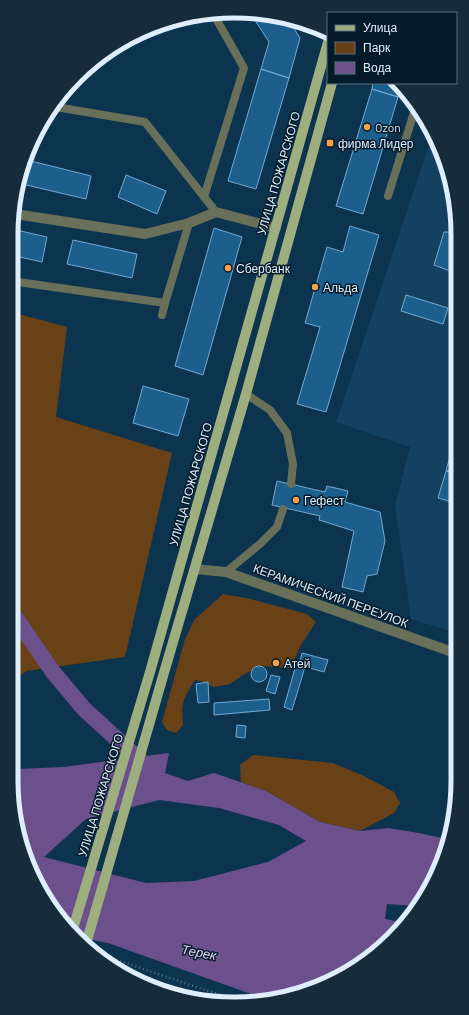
<svg xmlns="http://www.w3.org/2000/svg" width="469" height="1015" viewBox="0 0 469 1015" font-family="Barlow,sans-serif">
<style>
.built{fill:#144160}
.green{fill:#684117}
.water{fill:#6b508c;fill-rule:evenodd}
.lines{fill:none;stroke-linecap:round;stroke-linejoin:round}
.canal{stroke:#6b508c;stroke-width:16}
.building{fill:#1c5e8c;stroke:#76a9d2}
.path{stroke:#537288;stroke-width:2.5;stroke-dasharray:1 3;stroke-linecap:butt}
.lane{stroke:#687059;stroke-width:8}
.street{stroke:#687059;stroke-width:10}
.primary{stroke:#9eaf7f;stroke-width:10}
.poi-dot{fill:#f7a148;stroke:#061b2a;stroke-width:1.5}
.labels{text-anchor:middle;dominant-baseline:central;stroke-width:3;stroke-linejoin:round;paint-order:stroke}
.poi-label{font-size:12px;fill:#dfeefc;stroke:#061b2a;text-anchor:start}
.street-label{font-size:12px;fill:#dfeefc;stroke:#061b2a}
.water-label{font-size:13px;font-style:italic;fill:#e1d3f7;stroke:#061b2a}
.rim{fill:none;stroke:#dfeefc;stroke-width:5}
</style>
<rect width="100%" height="100%" fill="#0d344f"/>
<path class="built" d="M433 134 441 149 456 205 457 633 411 619 395 505 410 447 336 422Z"/>
<path class="green" d="M11 312 67 327 56 417 172 453 125 657 26 671 11 683Z
M223 594 246 598 307 614 316 622 301 645 290 668 260 666 243 675 230 684 214 687 204 682 195 680C183 700 181 701 183 725L176 733 167 730 162 722 185 639 195 619Z
M253 755 333 763 364 776 394 792 400 803 394 813 360 831 320 822 266 791 241 782 240 765Z"/>
<path class="water" d="M169 753 165 773 188 781 214 773 266 791 320 822 360 831 388 828 419 833 446 839 441 866 417 905 414 906 387 904 385 919 406 923 402 928 346 974 278 1000H268L108 943 78 937 66 928 23 853 11 779 18 769 63 767ZM159 800 219 808 279 825 306 841 268 862 194 881 146 883 44 857 86 819Z"/>
<g class="lines">
<path class="canal" d="M11 611 53 672 84 709 151 770"/>
</g>
<path class="building" d="M251 14 290 22 300 38 289 78 261 69 269 42Z
M261 69 289 78 256 189 228 181Z
M373 83H396L401 88 398 97 372 89Z
M372 89 398 97 363 214 336 206Z
M27 160 91 176 86 199 22 184Z
M126 175 166 191 157 214 118 197Z
M456 211V253L450 271 434 265 444 232H449Z
M350 226 379 235 326 412 297 404 320 327 305 323 327 247 343 252Z
M214 228 242 237 203 375 175 366Z
M12 229 47 237 42 262 11 255Z
M73 240 137 254 132 278 67 264Z
M406 295 448 308 443 324 401 311Z
M143 386 189 399 178 436 133 423Z
M455 442 457 443V474L446 470Z
M446 471 457 474V486L452 502 438 498Z
M277 481 325 492 327 486 348 491 345 502 380 512 385 541 377 574 367 576 363 592 342 587 354 531 319 520 320 516 272 505Z
M302 653 328 660 324 672 299 665Z
M296 665 305 667 292 710 284 707Z
M251 674a8 8 0 1 1 16 0a8 8 0 1 1-16 0Z
M271 675 280 677 275 694 266 691Z
M208 682 209 702 198 703 196 684Z
M269 699 270 710 214 715V703Z
M237 725 246 726 245 738 236 737Z"/>
<g class="lines">
<path class="path" d="M105 956 235 1000"/>
<path class="lane" d="M56 107 145 122 216 212
M388 196 416 106
M204 197 244 68 214 15
M11 281 165 303 189 223
M162 315 165 303
M246 394 270 410 287 433 293 464 291 484
M226 572 260 544 277 527 283 509"/>
<path class="street" d="M15 214 145 234 189 223 216 212 276 228
M195 569 226 572 458 654"/>
<path class="primary" d="M72 932 150 672 328 42
M86 944 163 676 246 394 332 83"/>
</g>
<g class="poi-dot">
<circle cx="367" cy="127" r="4"/>
<rect x="326" y="139" width="8" height="8" rx="2"/>
<circle cx="228" cy="268" r="4"/>
<circle cx="315" cy="287" r="4"/>
<circle cx="296" cy="500" r="4"/>
<circle cx="276" cy="663" r="4"/>
</g>
<g class="labels">
<g class="poi-label">
<text x="375" y="127">Ozon</text>
<text x="338" y="143">фирма Лидер</text>
<text x="236" y="268">Сбербанк</text>
<text x="323" y="287">Альда</text>
<text x="304" y="500">Гефест</text>
<text x="284" y="663">Атей</text>
</g>
<g class="street-label">
<text transform="translate(278 173) rotate(-74)">УЛИЦА ПОЖАРСКОГО</text>
<text transform="translate(190 484) rotate(-74)">УЛИЦА ПОЖАРСКОГО</text>
<text transform="translate(331 595) rotate(20)">КЕРАМИЧЕСКИЙ ПЕРЕУЛОК</text>
<text transform="translate(100 795) rotate(-73)">УЛИЦА ПОЖАРСКОГО</text>
</g>
<g class="water-label">
<text transform="translate(199 952) rotate(11)">Терек</text>
</g>
</g>
<path d="M0 0H469V1015H0ZM234 18H235A216 216 0 0 1 451 234V781A216 216 0 0 1 235 997H234A216 216 0 0 1 18 781V234A216 216 0 0 1 234 18Z" fill="#172c3b" fill-rule="evenodd"/>
<path class="rim" d="M234 18H235A216 216 0 0 1 451 234V781A216 216 0 0 1 235 997H234A216 216 0 0 1 18 781V234A216 216 0 0 1 234 18Z"/>
<rect x="327" y="12" width="130" height="72" fill="#061b2a" stroke="#5d6f7e"/>
<rect x="335" y="25" width="20" height="6" fill="#9eaf7f" stroke="#5d6f7e"/>
<text x="363" y="32" font-size="12" fill="#dfeefc">Улица</text>
<rect x="335" y="42" width="20" height="12" fill="#684117" stroke="#5d6f7e"/>
<text x="363" y="52" font-size="12" fill="#dfeefc">Парк</text>
<rect x="335" y="62" width="20" height="12" fill="#6b508c" stroke="#5d6f7e"/>
<text x="363" y="72" font-size="12" fill="#dfeefc">Вода</text>
</svg>
